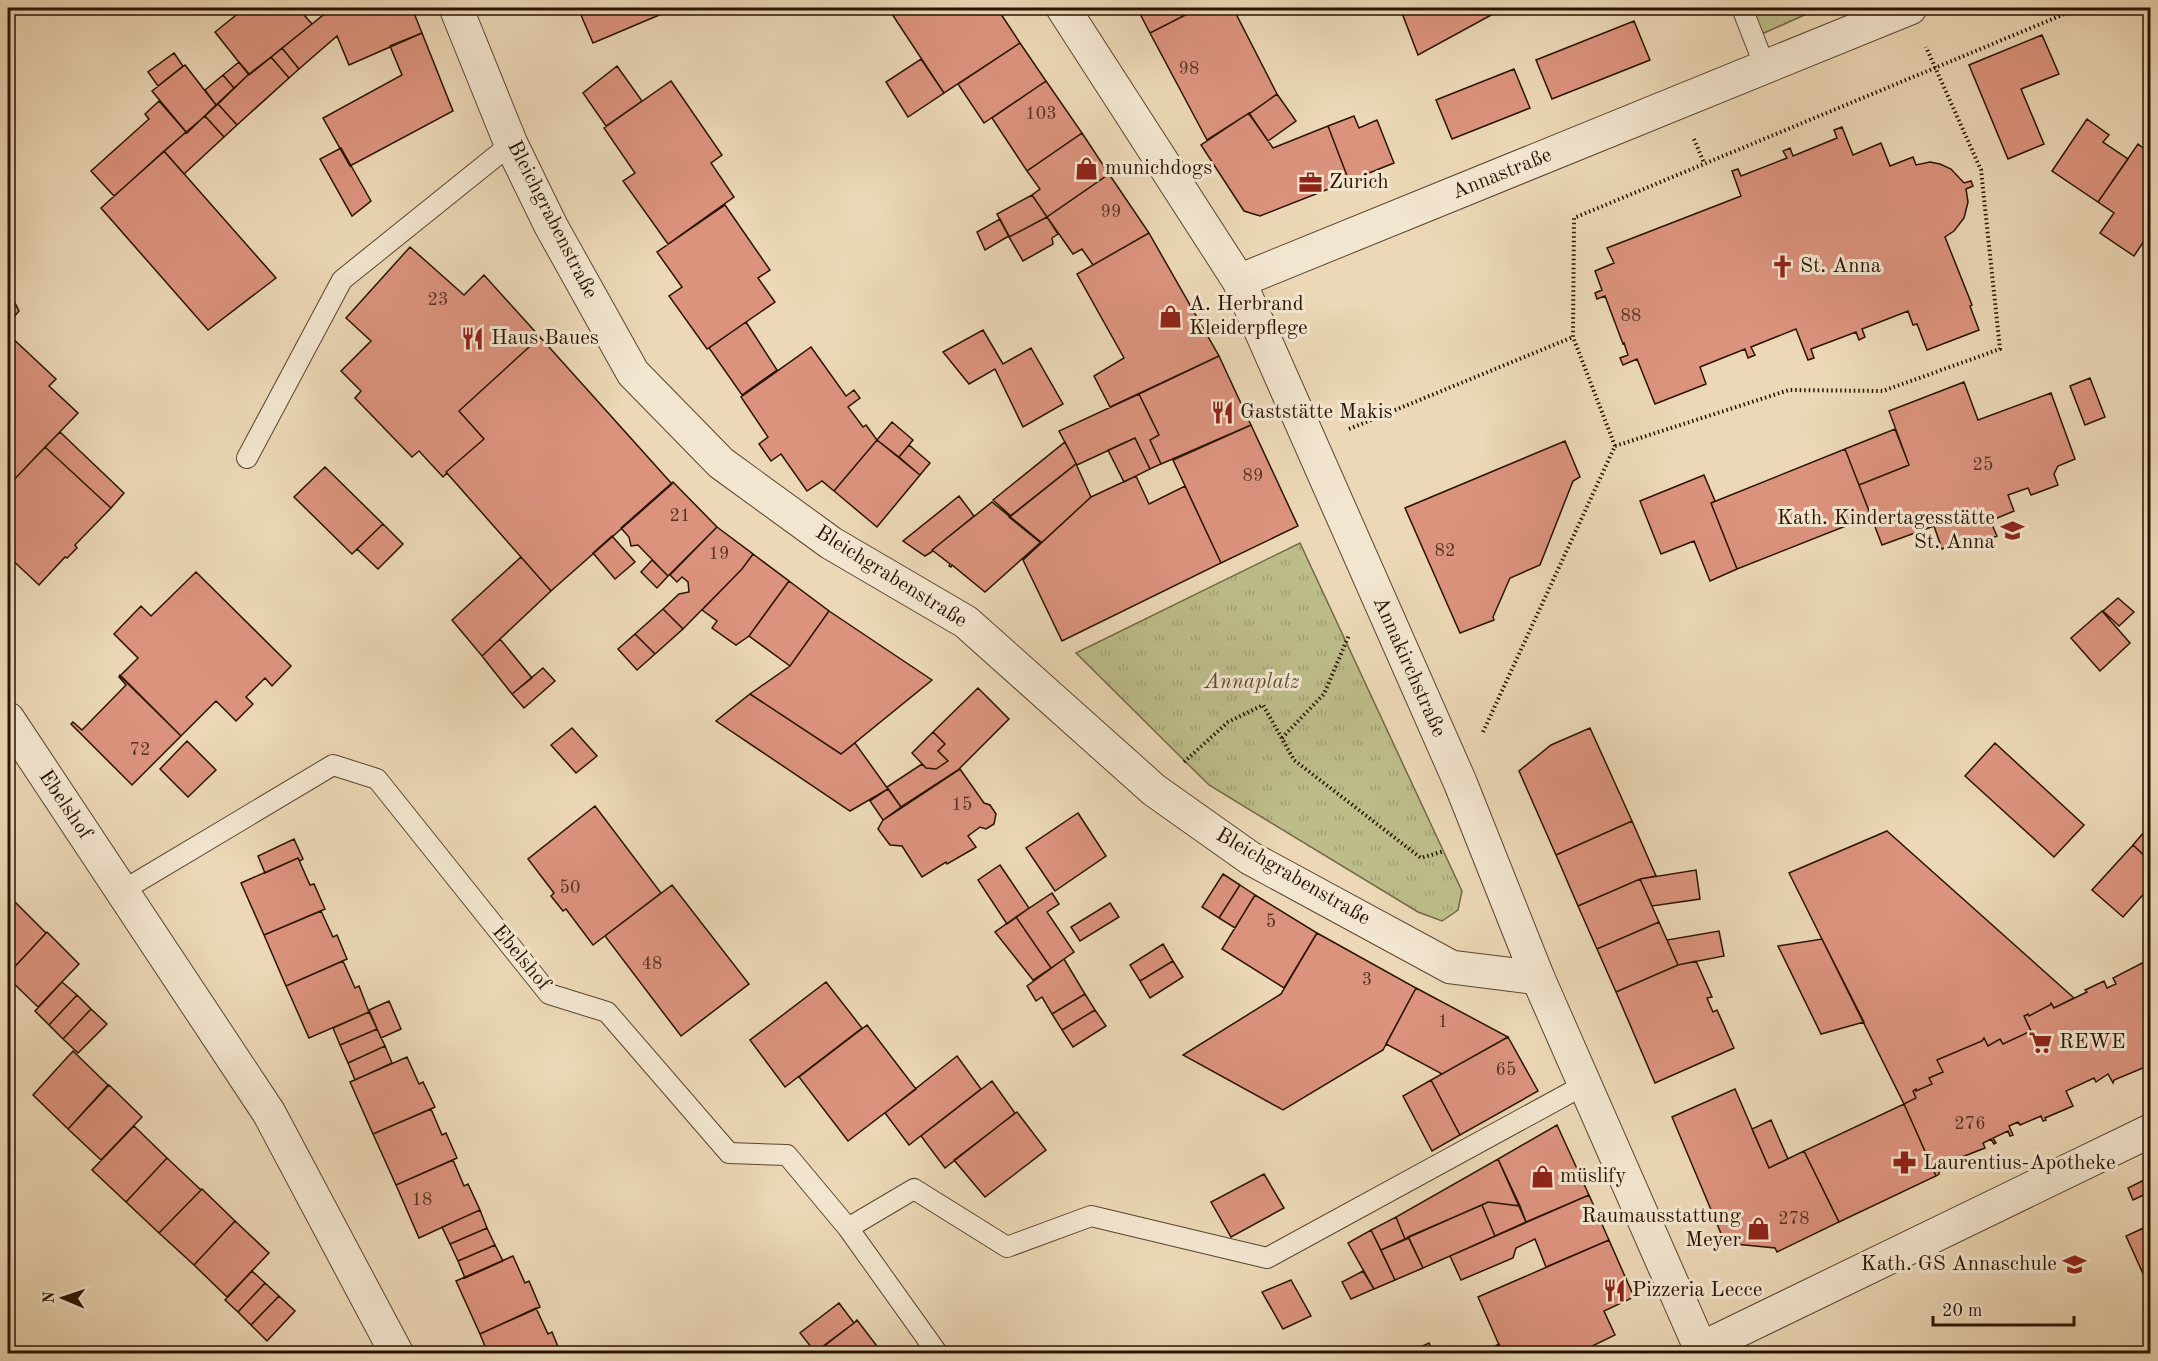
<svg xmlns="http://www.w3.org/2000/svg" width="2158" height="1361" viewBox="0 0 2158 1361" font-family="'Old Standard TT',serif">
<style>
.park{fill:url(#park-tufts);stroke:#736846;stroke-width:1.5}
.building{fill:#dc937e;stroke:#291302;stroke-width:1.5}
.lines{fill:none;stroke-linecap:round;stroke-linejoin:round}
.service-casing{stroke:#5a442f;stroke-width:22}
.minor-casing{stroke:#5a442f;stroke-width:35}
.tertiary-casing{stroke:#5a442f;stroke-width:35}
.path{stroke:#291302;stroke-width:4;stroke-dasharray:1.5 3;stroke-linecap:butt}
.service{stroke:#f3e6d0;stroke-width:20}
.minor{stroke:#f3e6d0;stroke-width:33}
.tertiary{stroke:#f3e6d0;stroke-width:33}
.labels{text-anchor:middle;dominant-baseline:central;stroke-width:6;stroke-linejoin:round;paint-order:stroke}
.number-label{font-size:18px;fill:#563321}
.poi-label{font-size:21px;fill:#291302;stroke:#f3e6d0;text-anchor:start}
.street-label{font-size:21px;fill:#291302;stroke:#f3e6d0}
.park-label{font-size:21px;font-style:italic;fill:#5d4e32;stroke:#f3e6d0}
</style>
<defs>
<pattern id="park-tufts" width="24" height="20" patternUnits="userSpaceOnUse" patternTransform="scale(1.5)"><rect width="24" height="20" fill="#bdbd8a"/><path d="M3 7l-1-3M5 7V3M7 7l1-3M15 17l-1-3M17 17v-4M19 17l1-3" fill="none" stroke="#a2a275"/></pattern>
</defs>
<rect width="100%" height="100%" fill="#ecd8b6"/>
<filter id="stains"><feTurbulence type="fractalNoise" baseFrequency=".00333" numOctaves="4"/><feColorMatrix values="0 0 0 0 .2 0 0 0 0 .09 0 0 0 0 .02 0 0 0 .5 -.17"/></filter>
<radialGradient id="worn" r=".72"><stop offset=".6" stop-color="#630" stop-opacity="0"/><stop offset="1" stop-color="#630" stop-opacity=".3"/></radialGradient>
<path class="park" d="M1751 8H1820L1762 34Z
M1300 543 1462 891 1458 910 1442 921 1418 912 1209 785 1076 653Z"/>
<path class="building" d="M245 8H298L312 24 249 75 215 32Z
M332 8H412L422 33 349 65 337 36 299 69 282 48Z
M578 8H670L671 10 593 43Z
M896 8H997L1020 43 944 93 890 11Z
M1137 8H1199L1150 33Z
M1199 8H1233L1277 94 1249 114V113L1207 140 1150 33Z
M1412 8H1504L1418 55 1402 13Z
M1634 21 1650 60 1552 99 1536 60Z
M422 33 453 111 350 166 323 118 402 75 390 46Z
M2042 35 2059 74 2021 89 2044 144 2008 159 1969 65Z
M1020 43 1046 81 984 123 958 84Z
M282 48 299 69 289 78 271 57Z
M174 53 183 66 158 86 148 72Z
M271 57 289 78 237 125 218 104 249 74Z
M921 59 944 93 908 117 886 82Z
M239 62 249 74 234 88 223 75Z
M185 65 216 105 187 133 152 91Z
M617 66 642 101 606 126 583 93Z
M1514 69 1530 108 1452 139 1436 100Z
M223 75 234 88 216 105 205 90Z
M671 81 722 155 711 163 734 197 668 244 623 181 635 173 604 128Z
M1046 81 1082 133 1027 171 992 118Z
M1277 94 1296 121 1268 141 1249 114Z
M159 101 186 132 114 196 91 171 149 119 145 114Z
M218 104 237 125 224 137 205 116Z
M1249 113 1273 148 1328 126 1349 181 1260 216 1244 211 1201 145Z
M205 116 224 137 184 174 164 151Z
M1354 116 1359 128 1377 120 1394 163 1349 181 1328 126Z
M2087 119 2109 135 2103 142 2128 159 2098 202 2052 171Z
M1842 127 1853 155 1881 143 1890 166 1913 157 1916 165 1930 162 1940 164 1951 169 1964 183 1971 181 1973 186 1966 189 1968 202 1964 218 1954 231 1945 237 1972 305 1970 306 1979 330 1927 350 1917 324 1913 325 1908 311 1862 329 1865 337 1859 340 1856 332 1811 349 1814 358 1808 360 1796 329 1751 347 1755 355 1748 358 1745 349 1700 367 1706 384 1655 404 1637 359 1623 365 1620 358 1628 355 1624 343 1623 344 1605 296 1597 299 1595 293 1602 290 1595 271 1614 263 1607 248 1741 196 1732 171 1738 169 1741 176 1787 158 1783 151 1790 148 1793 156 1837 138 1834 130Z
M1082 133 1109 174 1047 217 1032 195 1040 189 1027 171Z
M2138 144 2150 153V232L2134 256 2100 233 2114 213 2098 202Z
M341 148 371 201 352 216 320 159Z
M164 151 276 278 208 330 101 208Z
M1109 174 1149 233 1093 265 1082 249 1073 254 1047 217Z
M1032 195 1047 217 1009 237 997 214Z
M725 205 770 270 758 278 775 302 707 349 669 296 682 287 657 252Z
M1047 217 1058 234 1052 238 1053 244 1023 261 1009 237Z
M1000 219 1009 236 985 250 977 232Z
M1149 233 1219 356 1110 407 1094 376 1124 358 1077 274Z
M410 247 464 295 484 275 540 337 459 411 484 439 446 472 447 473 443 477 419 451 412 457 355 398 361 391 341 371 371 341 346 318Z
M8 289 19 311 8 324Z
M746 322 777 370 742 395 709 348Z
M983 330 1003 364 1031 348 1063 404 1023 427 995 369 969 384 943 352Z
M8 334 56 379 49 386 78 413 8 486Z
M540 337 672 484 551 591 446 472 484 439 459 411Z
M811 347 846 396 854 390 860 398 848 407 863 427 866 425 877 440 834 491 822 481 807 491 781 454 771 461 759 444 768 437 741 397Z
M1219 356 1251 425 1161 464 1150 440 1159 435 1139 394Z
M2090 378 2105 417 2085 425 2070 386Z
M1964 382 1978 420 2051 393 2075 459 2058 466 2054 474 2058 485 2031 495 2028 488 2008 495 2014 511 1997 518 1993 527 1997 536 1970 547 1967 539 1942 549 1934 526 1882 545 1859 485 1909 465 1889 411Z
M1139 394 1159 435 1150 440 1161 464 1150 469 1135 438 1077 465 1059 431Z
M892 422 913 440 899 457 877 440Z
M1251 425 1298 526 1221 563 1173 460Z
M1895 429 1909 465 1859 485 1845 449Z
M60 432 124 493 111 508 45 447Z
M1135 438 1150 469 1124 482 1108 450Z
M877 440 920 475 877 527 834 491Z
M1565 441 1580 477 1573 481 1540 565 1510 578 1493 617 1494 620 1460 633 1405 508Z
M1065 442 1077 465 1076 464 1011 516 993 500Z
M909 445 930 463 920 475 899 457Z
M45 447 111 508 75 545 77 548 67 558 65 557 39 585 8 556V486Z
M1845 449 1871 516 1737 569 1711 503Z
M1076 464 1091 497 1041 543 1009 517Z
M325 467 383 524 352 554 294 497Z
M1704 475 1715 501 1711 503 1737 569 1710 581 1694 541 1661 554 1640 501Z
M1136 476 1149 504 1185 486 1221 563 1062 641 1023 560 1091 497Z
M673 482 717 527 668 576 638 545 631 546 629 537 621 528Z
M959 496 974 516 932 550 933 551 925 556 903 541Z
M992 502 1041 542 985 592 952 565 951 567 949 566 950 564 932 550Z
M383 524 403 544 378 569 357 549Z
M717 527 753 554 742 569 683 629 663 609 679 594 689 592 688 582 682 577 677 582 670 575Z
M612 536 635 562 615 579 593 553Z
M753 554 789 581 749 636 736 645 712 628 717 621 702 610 742 569Z
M521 557 551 591 482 656 452 620Z
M652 560 668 576 657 588 641 572Z
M196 572 291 666 272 686 265 678 246 697 253 704 236 721 216 701 181 736 120 676 138 658 114 634 141 606 151 616Z
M789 581 829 611 790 666 749 636Z
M2118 598 2134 612 2119 626 2103 611Z
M663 609 683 629 655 654 635 634Z
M829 611 932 680 841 754 750 694 790 666Z
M2102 611 2130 643 2100 671 2071 638Z
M635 634 655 654 637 670 618 649Z
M500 639 532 678 512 694 482 656Z
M543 668 555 681 524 708 512 694Z
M120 675 181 736 132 785 71 724 73 722 82 730 126 685 119 677Z
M978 688 1009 719 958 770 901 807 887 787 922 764 926 768 936 769 948 761 938 751 945 744 933 732Z
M750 694 841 754 855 743 888 789 850 811 716 721Z
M572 728 597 756 576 773 551 745Z
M1590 728 1632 821 1556 855 1519 771 1551 745Z
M933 732 945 744 938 751 948 761 936 769 926 768 912 753Z
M187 741 216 770 188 797 160 769Z
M1995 743 2084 825 2054 857 1965 776Z
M960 769 984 803 990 805 996 814 994 824 986 829 980 827 968 836 976 847 973 849 947 864 946 862 922 877 902 846 890 845 878 829 883 820Z
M888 789 901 807 883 820 870 801Z
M595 806 661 893 593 945 566 909 563 911 551 896 554 893 528 859Z
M1078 813 1106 856 1055 891 1026 848Z
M1632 821 1656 876 1640 879 1578 906 1556 855Z
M2150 825V861L2133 845Z
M1887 831 2074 998 2054 1008 2051 1003 2050 1005 2029 1016 2028 1014 2024 1016 2031 1031 2003 1044 2000 1039 1988 1046 1984 1038 1982 1041 1937 1060 1943 1072 1929 1078 1932 1084 1916 1091V1089L1913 1091 1916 1098 1904 1104 1789 873Z
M294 839 303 859 300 861 298 858 265 873 258 856Z
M2133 845 2150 861V887L2123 917 2092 890Z
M298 858 310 885 314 884 325 909 264 935 241 883Z
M1000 865 1029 908 1007 924 978 880Z
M1696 870 1700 899 1652 906 1640 879Z
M1223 874 1240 885 1219 918 1202 907Z
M1640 879 1659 922 1597 949 1578 906Z
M672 885 749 984 681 1036 605 936Z
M1240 885 1255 895 1235 928 1219 918Z
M1052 893 1059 904 1047 912 1074 952 1051 968 1016 917Z
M1255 895 1317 933 1284 988 1222 949Z
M13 900 46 933 8 974V906Z
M1110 903 1119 917 1080 941 1071 927Z
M321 911 333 937 337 935 347 959 286 986 264 935Z
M1016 917 1051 968 1033 980 995 932Z
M1659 922 1678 965 1616 992 1597 949Z
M1719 931 1724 956 1678 965 1667 940Z
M47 932 79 964 38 1007 8 978V974Z
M1317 933 1416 988 1383 1050 1283 1110 1183 1055 1281 994Z
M1822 939 1864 1022 1821 1034 1778 946Z
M1163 944 1173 961 1140 981 1130 965Z
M1064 959 1085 994 1052 1014 1042 997 1036 1001 1027 986Z
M2150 959V1065L2114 1080 2113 1083 2108 1074 2096 1082 2094 1078 2066 1091 2073 1106 2045 1118 2046 1120 2043 1121 2041 1116 2020 1125 2018 1122 2009 1126 2013 1135 2010 1136 2008 1131 1993 1138 1996 1143 1994 1144 1991 1139 1983 1143 1985 1148 1962 1157 1964 1162 1961 1161 1939 1172V1174L1936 1176 1904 1104 1916 1098 1913 1091 1916 1089V1091L1932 1084 1929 1078 1943 1072 1937 1060 1982 1041 1984 1038 1988 1046 2000 1039 2003 1044 2031 1031 2024 1016 2028 1014 2029 1016 2050 1005 2051 1003 2054 1008 2087 992 2085 990 2104 981 2107 988 2116 984 2113 978Z
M343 961 355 988 359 986 369 1012 309 1038 286 986Z
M1173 961 1183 977 1150 998 1140 981Z
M1696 961 1712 997 1707 998 1713 1012 1717 1010 1734 1048 1655 1083 1616 992 1678 965Z
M62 982 77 995 49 1025 35 1011Z
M826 982 862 1028 785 1087 750 1040Z
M1416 988 1508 1037 1442 1074 1386 1044Z
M1085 994 1095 1010 1062 1030 1052 1014Z
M77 995 91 1009 63 1039 49 1025Z
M389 1001 401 1029 381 1038 369 1010Z
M91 1009 107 1024 78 1053 63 1039Z
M1095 1010 1106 1026 1073 1047 1062 1030Z
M369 1012 377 1029 340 1045 333 1028Z
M867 1025 916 1089 848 1141 799 1077Z
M377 1029 385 1046 348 1063 340 1045Z
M1508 1037 1538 1091 1460 1135 1431 1080Z
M385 1046 392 1063 355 1080 348 1063Z
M73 1051 108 1085 68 1129 33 1095Z
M957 1056 981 1089 909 1145 885 1113Z
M407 1057 419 1084 423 1082 435 1107 373 1134 350 1082Z
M1431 1080 1460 1135 1432 1151 1403 1096Z
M992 1081 1015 1113 945 1168 921 1136Z
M109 1085 142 1117 101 1160 68 1129Z
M1735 1089 1769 1168 1804 1151 1839 1222 1777 1252 1775 1248 1725 1243 1672 1117Z
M1904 1104 1936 1176 1839 1222 1804 1151Z
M431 1109 442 1135 446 1133 457 1158 396 1185 373 1134Z
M1017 1112 1046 1150 985 1197 954 1160Z
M1771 1120 1788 1159 1769 1168 1752 1129Z
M1557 1125 1589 1195 1526 1222 1498 1159Z
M134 1126 167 1158 126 1202 92 1170Z
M167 1158 201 1190 159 1233 126 1202Z
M1498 1159 1520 1206 1488 1202 1405 1239 1396 1217Z
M453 1160 464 1186 468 1184 480 1210 419 1238 396 1185Z
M1264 1174 1284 1208 1231 1237 1211 1202Z
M2150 1177V1192L2133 1200 2128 1188Z
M202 1189 235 1221 194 1265 159 1233Z
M1589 1195 1609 1240 1546 1267 1535 1239 1516 1248 1513 1258 1461 1280 1450 1256Z
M1488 1202 1520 1206 1526 1222 1495 1236 1482 1205Z
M1482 1205 1495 1236 1423 1268 1408 1237Z
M480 1210 487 1228 450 1244 442 1227Z
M1396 1217 1405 1239 1381 1250 1371 1230Z
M235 1221 269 1253 227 1297 194 1265Z
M2150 1225V1289L2126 1236Z
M487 1228 495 1245 458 1261 450 1244Z
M1371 1230 1395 1280 1374 1289 1348 1243Z
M1409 1238 1423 1268 1395 1280 1381 1250Z
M1609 1240 1634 1297 1604 1311 1615 1335 1576 1354H1503L1478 1297Z
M495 1245 503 1261 465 1278 458 1261Z
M513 1256 525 1283 529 1281 540 1307 480 1334 456 1281Z
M252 1271 265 1283 238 1312 225 1300Z
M1363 1271 1374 1289 1351 1299 1342 1282Z
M1291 1280 1311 1316 1283 1329 1262 1292Z
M265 1283 279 1296 251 1325 238 1312Z
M279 1296 295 1311 267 1341 251 1325Z
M839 1303 854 1323 815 1352 800 1333Z
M536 1308 548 1334 552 1332 561 1354H488L480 1334Z
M857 1320 883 1354H814L854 1323Z
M1429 1343 1434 1354H1406Z
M1499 1344 1503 1354H1479Z"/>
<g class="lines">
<defs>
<path id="service" d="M1742 8 1765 67
M247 458 342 280 511 144
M122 891 333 765 377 779 549 994 607 1012 729 1153 787 1155 848 1228 914 1189 1007 1247 1091 1216 1267 1258 1586 1084
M848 1228 938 1354"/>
<path id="minor" d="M456 8 511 144 551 226 633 373 721 463 831 543 966 622 1154 790 1250 858 1451 967 1538 978
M1239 281 1910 8
M8 719 269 1113 397 1354"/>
<path id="tertiary" d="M1063 8 1239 281 1460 782 1538 978 1703 1354
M1700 1349 2150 1131"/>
</defs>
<use href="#service" class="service-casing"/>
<use href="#minor" class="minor-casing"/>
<use href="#tertiary" class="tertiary-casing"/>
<path class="path" d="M1694 139 1704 163
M1349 429 1573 337
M1615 446 1573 337 1574 218 2079 8
M1483 732 1615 446 1789 390 1883 391 2000 349 1981 170 1926 47
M1282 738 1324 694 1349 635
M1184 762 1228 722 1263 705 1294 760 1421 858 1444 851"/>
<use href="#service" class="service"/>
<use href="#minor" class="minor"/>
<use href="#tertiary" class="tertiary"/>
</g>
<defs>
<symbol id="shop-bare" viewBox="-9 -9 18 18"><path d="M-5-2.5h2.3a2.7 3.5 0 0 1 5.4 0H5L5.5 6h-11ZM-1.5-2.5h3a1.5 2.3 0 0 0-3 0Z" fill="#8f2418" stroke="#f3e6d0" stroke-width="2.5" paint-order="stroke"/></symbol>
<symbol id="office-bare" viewBox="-9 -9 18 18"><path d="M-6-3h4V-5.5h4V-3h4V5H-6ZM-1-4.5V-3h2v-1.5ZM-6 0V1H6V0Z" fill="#8f2418" stroke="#f3e6d0" stroke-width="2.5" paint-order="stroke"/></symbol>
<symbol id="church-bare" viewBox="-9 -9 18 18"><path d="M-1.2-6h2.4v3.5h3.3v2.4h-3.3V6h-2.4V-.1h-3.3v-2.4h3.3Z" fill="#8f2418" stroke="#f3e6d0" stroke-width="2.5" paint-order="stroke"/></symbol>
<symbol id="restaurant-bare" viewBox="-9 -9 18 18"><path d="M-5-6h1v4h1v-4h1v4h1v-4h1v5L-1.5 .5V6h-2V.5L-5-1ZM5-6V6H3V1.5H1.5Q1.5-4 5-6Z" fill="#8f2418" stroke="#f3e6d0" stroke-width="2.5" paint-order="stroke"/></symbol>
<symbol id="school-bare" viewBox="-9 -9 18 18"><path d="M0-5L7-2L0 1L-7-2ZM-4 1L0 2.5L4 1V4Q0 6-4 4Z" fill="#8f2418" stroke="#f3e6d0" stroke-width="2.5" paint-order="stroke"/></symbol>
<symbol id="supermarket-bare" viewBox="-9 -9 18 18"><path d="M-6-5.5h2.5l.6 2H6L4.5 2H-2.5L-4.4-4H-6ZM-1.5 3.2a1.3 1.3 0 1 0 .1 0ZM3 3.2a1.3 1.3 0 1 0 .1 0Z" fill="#8f2418" stroke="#f3e6d0" stroke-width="2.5" paint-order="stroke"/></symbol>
<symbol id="pharmacy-bare" viewBox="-9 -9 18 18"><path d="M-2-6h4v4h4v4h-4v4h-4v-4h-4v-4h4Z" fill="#8f2418" stroke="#f3e6d0" stroke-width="2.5" paint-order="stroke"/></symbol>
</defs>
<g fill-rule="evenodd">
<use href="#shop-bare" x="1070" y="152" width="33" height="33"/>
<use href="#office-bare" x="1294" y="166" width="33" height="33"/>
<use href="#church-bare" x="1766" y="250" width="33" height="33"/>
<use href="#shop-bare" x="1154" y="300" width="33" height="33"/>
<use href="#restaurant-bare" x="456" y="322" width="33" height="33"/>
<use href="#restaurant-bare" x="1206" y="396" width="33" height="33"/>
<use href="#school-bare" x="1996" y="514" width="33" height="33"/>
<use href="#supermarket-bare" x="2024" y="1026" width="33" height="33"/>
<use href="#pharmacy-bare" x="1888" y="1146" width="33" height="33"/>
<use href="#shop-bare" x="1526" y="1160" width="33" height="33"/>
<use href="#shop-bare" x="1742" y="1212" width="33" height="33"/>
<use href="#school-bare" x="2058" y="1248" width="33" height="33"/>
<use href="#restaurant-bare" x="1598" y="1274" width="33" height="33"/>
</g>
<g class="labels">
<g class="number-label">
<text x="1189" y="69">98</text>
<text x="1041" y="114">103</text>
<text x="1111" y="212">99</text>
<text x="438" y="300">23</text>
<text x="1631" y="316">88</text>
<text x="1983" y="465">25</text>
<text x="1253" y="476">89</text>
<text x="680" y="516">21</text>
<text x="1445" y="551">82</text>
<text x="719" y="554">19</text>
<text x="140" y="750">72</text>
<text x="962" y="805">15</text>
<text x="570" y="888">50</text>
<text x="1271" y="922">5</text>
<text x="652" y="964">48</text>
<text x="1367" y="980">3</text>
<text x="1443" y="1022">1</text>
<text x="1506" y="1070">65</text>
<text x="1970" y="1124">276</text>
<text x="422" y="1200">18</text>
<text x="1794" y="1219">278</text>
</g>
<g class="poi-label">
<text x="1105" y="168">munichdogs</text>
<text x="1329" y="182">Zurich</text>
<text x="1800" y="266">St. Anna</text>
<text x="1189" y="304">A. Herbrand<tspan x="1189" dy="24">Kleiderpflege</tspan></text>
<text x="491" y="338">Haus Baues</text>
<text x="1240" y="412">Gaststätte Makis</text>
<text x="1995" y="518" text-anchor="end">Kath. Kindertagesstätte<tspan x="1995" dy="24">St. Anna</tspan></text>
<text x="2059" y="1042">REWE</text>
<text x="1923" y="1163">Laurentius-Apotheke</text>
<text x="1560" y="1176">müslify</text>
<text x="1741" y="1216" text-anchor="end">Raumausstattung<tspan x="1741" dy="24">Meyer</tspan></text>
<text x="2057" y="1264" text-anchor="end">Kath. GS Annaschule</text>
<text x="1632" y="1290">Pizzeria Lecce</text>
</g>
<g class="street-label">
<text transform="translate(1502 174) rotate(-22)">Annastraße</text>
<text transform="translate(552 220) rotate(63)">Bleichgrabenstraße</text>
<text transform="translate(891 577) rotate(32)">Bleichgrabenstraße</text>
<text transform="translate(1409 667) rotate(66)">Annakirchstraße</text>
<text transform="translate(65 805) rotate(56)">Ebelshof</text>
<text transform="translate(1293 877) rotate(30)">Bleichgrabenstraße</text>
<text transform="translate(521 958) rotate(50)">Ebelshof</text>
</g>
<g class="park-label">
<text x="1252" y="682">Annaplatz</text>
</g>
</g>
<rect width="2158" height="1361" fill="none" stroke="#ecd8b6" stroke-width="30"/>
<rect x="9" y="9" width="2140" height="1343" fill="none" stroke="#291302" stroke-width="3"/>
<rect x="15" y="15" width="2128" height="1331" fill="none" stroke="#291302" stroke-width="1.5"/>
<g transform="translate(63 1298) rotate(272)" stroke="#f3e6d0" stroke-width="4.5" paint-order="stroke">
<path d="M0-4.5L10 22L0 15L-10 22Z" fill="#291302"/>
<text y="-9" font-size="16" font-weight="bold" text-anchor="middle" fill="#291302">N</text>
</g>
<path d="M1933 1316v9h141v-9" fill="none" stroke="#291302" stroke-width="3"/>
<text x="1942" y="1316" font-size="18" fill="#291302" stroke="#f3e6d0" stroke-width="4.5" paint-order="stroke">20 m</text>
<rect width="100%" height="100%" filter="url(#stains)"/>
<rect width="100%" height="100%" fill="url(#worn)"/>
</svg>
